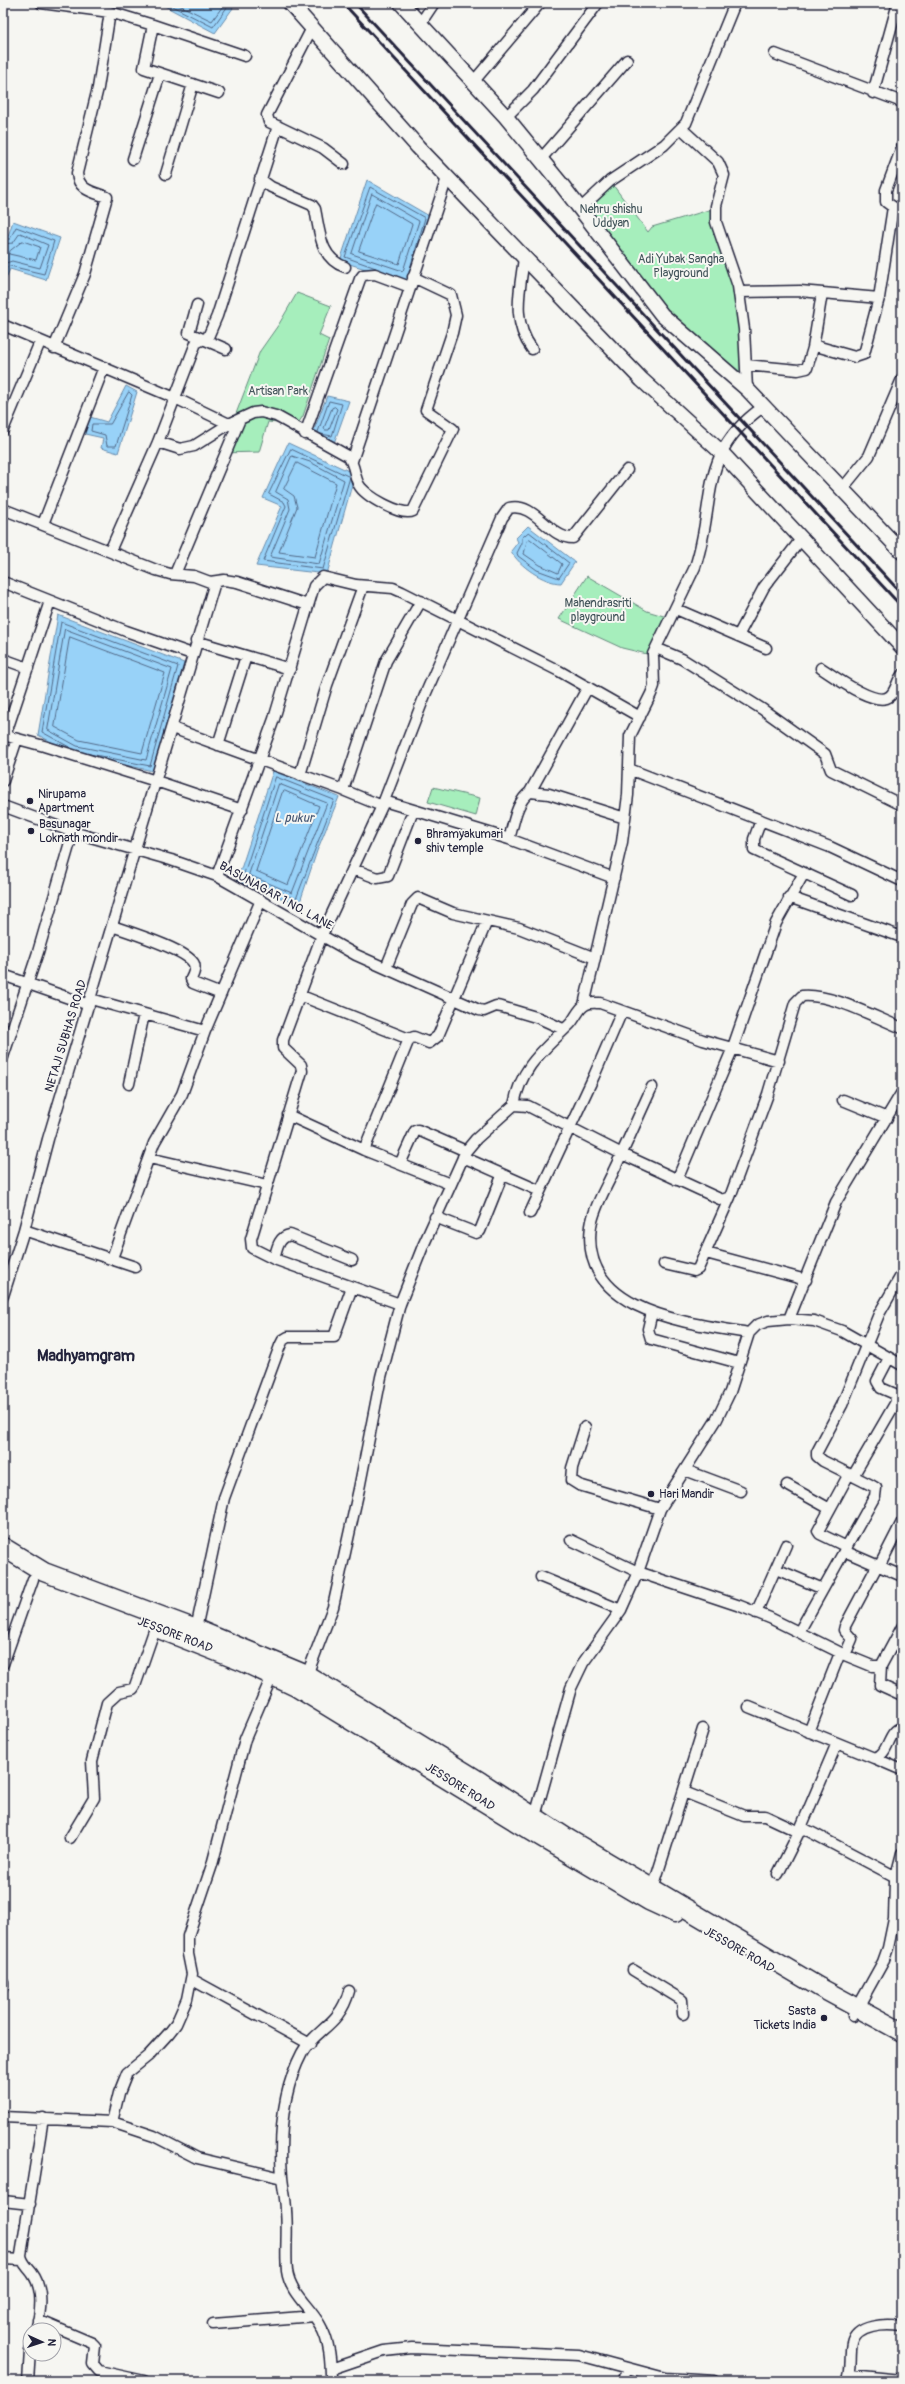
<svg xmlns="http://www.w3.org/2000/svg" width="905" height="2384" viewBox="0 0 905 2384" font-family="Pangolin,sans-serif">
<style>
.green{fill:#a6eebc;stroke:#64887c}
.water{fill:#98d2f8;stroke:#698cac}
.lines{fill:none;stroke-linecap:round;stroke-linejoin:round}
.shore{stroke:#516887;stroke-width:1}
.street-casing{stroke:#22223b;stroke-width:13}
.secondary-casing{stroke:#22223b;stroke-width:17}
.highway-casing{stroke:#22223b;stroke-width:21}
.street{stroke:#f6f6f2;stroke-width:10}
.secondary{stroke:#f6f6f2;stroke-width:14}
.highway{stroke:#f6f6f2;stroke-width:18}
.rail{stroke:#22223b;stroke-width:3}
.poi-dot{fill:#22223b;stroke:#f6f6f2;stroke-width:1.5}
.labels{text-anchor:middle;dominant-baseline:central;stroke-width:4;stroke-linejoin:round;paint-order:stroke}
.park-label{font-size:12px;fill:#43555b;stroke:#f6f6f2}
.poi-label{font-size:12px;fill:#22223b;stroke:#f6f6f2;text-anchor:start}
.street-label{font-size:12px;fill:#22223b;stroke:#f6f6f2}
.water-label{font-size:13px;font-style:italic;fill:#455774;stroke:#f6f6f2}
.district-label{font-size:16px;font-weight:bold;fill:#22223b;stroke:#f6f6f2}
</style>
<rect width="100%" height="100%" fill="#f6f6f2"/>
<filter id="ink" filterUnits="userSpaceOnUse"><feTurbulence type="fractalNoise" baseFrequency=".025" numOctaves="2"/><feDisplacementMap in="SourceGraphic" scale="8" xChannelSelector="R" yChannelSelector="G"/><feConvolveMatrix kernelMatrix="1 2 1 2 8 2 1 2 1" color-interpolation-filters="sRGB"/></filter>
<g filter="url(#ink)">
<path class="green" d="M610 181 648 232 652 227 712 209C712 238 727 264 734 292 742 322 743 353 745 384L678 325 580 209Z
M297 293 331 306 319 335 329 340 303 416 297 425 268 422 259 452 221 453 260 351 279 324Z
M587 576 647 611 667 617 647 654 622 648 559 619Z
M433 787 480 798 476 816 428 802Z"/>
<path class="water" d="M159 3H234L233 8 215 33Z
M367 180 431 217 410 283 340 261Z
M13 221 60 238 46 280 10 269 3 285V235L8 236Z
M126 386 137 392 118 453 101 448 103 438 85 434 90 417 107 422Z
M327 396 349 401 334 443 312 435Z
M288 443 355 474 327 574 256 566 282 506 263 498Z
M528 526 575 562 561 583C544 583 519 566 511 551L518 542 516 538Z
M58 615 184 663 153 771 74 754 38 735Z
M273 771 339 797 317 851 299 905 237 881Z"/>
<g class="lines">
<path class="shore" d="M166 3 213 27 230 3
M175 3 212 21 225 3
M372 194 419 221 403 271 352 254Z
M376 203 412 224 399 264 359 251Z
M3 239H10L16 227 54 241 44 274 10 266 7 267 3 275
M23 241 40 247 36 260 9 254 10 251Z
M3 244 13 243 20 233 48 245 40 268 12 261 3 264
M376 268 345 257 370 187 425 218 409 272
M129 392 132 395 116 446H107L105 435 91 431 92 424H110Z
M335 407 337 409 329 430H325L324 428 332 408Z
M318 432 329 401 342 404 332 436 321 434
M291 449 350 477 323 569 263 561 286 506 284 502 269 494Z
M292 456 310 462 344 480 319 564 270 557 290 509 288 499 276 492Z
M297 463 336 483 315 557 279 552 297 507 294 496 284 489Z
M529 532 569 563 559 578 537 570 518 556 517 553 522 543V538Z
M530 539 562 564 558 573 540 565 524 554 527 541Z
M65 629 172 669 146 760 77 746 48 730Z
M70 637 165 673 142 753 79 740 55 727Z
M71 748 42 732 61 622 178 666 150 766 85 753
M276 777 334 800 296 899 243 878Z
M279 784 327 803 292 893 249 875Z
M285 791 319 806 288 885 256 871 282 793Z"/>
<defs>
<path id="street" d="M41 3 110 12 153 25
M420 24 434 3
M312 28 267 115 269 122 323 148 344 164
M775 54 902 102
M474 81 540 3
M219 93 144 68 153 25 245 56
M873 93 898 3
M506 117 533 90 598 3
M681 128 718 162 724 175 716 206V222L738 286 744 329 747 389
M133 159 160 74
M540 160 627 60
M166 174 193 84
M260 179 271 187 312 205 315 209C320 233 320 258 345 267
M893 207 886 202V190L902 147
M580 209 610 181 664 145 686 123 735 3
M524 258C520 290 511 321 532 349
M739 292 800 291 879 298
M197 305 189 333 226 349
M3 325 175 398 229 424
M54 348 85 274 107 197C93 192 78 190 77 173L98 88 110 12
M813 348 822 293
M746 365 798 370 807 368 813 348 816 346 855 357 864 354 879 298 893 207 902 210
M3 430 40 342
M305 434 360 279 363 275 375 274 410 287
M158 442 180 449 194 446 229 424 253 413 261 412 276 416 348 456C355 465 354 476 359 485 365 496 402 517 413 511L453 429 426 410 452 333 456 315 451 295 413 277
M352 461 447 178
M843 488 869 456 902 379
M3 509 156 570 170 574 194 576 210 582 224 580 237 582 308 605
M43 524 104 367
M897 547 902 533
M110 551 158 442 196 343 208 337 217 316 278 126
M175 574 240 419
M3 582 126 631 192 654
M676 609 766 648
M738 636 764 587 802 538
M196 641 290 669
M656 648 682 659 762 709 825 754 831 770 902 805
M3 659 28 668
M821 668C835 677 876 708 890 696 896 691 897 681 902 675
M172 728 343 790
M3 735 44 746 156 781 242 810
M5 736 50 601
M218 745 246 656
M629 769 830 847 900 880
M300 775 327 685 363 586
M3 781 17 739
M530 792 588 687
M384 801 509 839 614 878
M3 806 73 832 171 860 217 876 356 955 479 1010 484 1011 496 1006 502 1007 539 1018 563 1029
M382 806 343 790 386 661 421 601
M761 820 754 839V850L852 895
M509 839C514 823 516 802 530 792L549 794 625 818
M353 869 377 878 388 876 413 811
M217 876 274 719 314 586 323 577 356 585 393 588 402 592 559 671 640 717
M789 897 902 937
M112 926C129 932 188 950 194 964 196 969 193 975 191 979L193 983 221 994
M386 968 412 904 418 898 453 913 519 928 595 958
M3 975 89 1005
M299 995 409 1039
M91 999 205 1031
M584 1005 622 842 628 795 630 736 651 694 654 686 653 654 695 567C717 501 697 453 763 407
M3 1057 38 952 73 832
M129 1084 144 1014
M652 1087C639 1115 627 1143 614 1170 606 1188 594 1207 591 1226 579 1313 689 1323 749 1333
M843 1100 887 1118
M514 1105C521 1066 544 1050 570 1024 575 1019 579 1008 585 1005 589 1002 595 1003 600 1003L703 1040 779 1061
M288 1115 364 1150 450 1184
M364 1150 409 1039 414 1037 429 1043 438 1036 487 921
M463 1157 540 1191
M149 1158 267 1185
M400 1164 415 1131 418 1130 466 1151
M677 1180 732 1050 776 923 804 873
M530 1213 594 1076 622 1011
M435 1217 476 1233 480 1231 502 1176
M24 1230 135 1267
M706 1253 806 1280
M112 1258 154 1143 182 1094 205 1031 261 900
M274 1259C277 1250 278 1237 290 1235L352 1260
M664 1264 694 1271 698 1269 730 1197
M3 1296 24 1230 48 1139 215 582
M400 1304 274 1259 252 1248 251 1239 302 1071 301 1065 283 1048V1040L322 935 382 806 425 695 502 518 509 508C536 502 548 538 573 538L627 470
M652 1312 648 1329 651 1339 739 1363
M789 1319 836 1202 902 1092
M585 1427 572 1468 571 1480 579 1485 660 1509
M685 1470 741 1491
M853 1476 896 1402 895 1394 881 1388 877 1381 889 1358
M787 1485 830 1509
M571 1540 638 1572 740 1606 770 1618 845 1655 872 1666H881L902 1627
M847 1547 820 1534 818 1531 849 1474
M844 1551 902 1576
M879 1567 902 1522
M776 1569 823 1589
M541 1577 621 1610
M756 1613 786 1545
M196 1629 224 1498 280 1346 283 1340 288 1337H334L352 1287
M799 1632 875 1496 876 1488 871 1485 823 1461 817 1456V1452L842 1405 879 1314 902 1274
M845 1655 852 1639 844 1630 845 1626 877 1566
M3 1664 33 1579
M881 1666 880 1685 902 1695
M307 1675 333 1607 359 1489 381 1377 400 1304 423 1246 466 1151 476 1139 514 1105 528 1106 622 1154 722 1200 730 1197 768 1094 795 1003 802 996C831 993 874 1017 902 1028
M749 1707 874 1758C890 1755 887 1730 902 1728
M809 1732 840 1653
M874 1758 902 1770
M684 1792 744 1816H765L799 1832
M534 1820 571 1688 583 1663 621 1610 638 1572 660 1509 717 1419 730 1392 749 1333 757 1325 768 1321 789 1319 814 1321 842 1331 902 1365
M801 1827 896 1877
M70 1838 94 1798 92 1761 107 1703 119 1692 133 1689 135 1686 155 1628
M778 1874 799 1832 837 1743
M653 1888 703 1729
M633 1970 682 2000 683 2014
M191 1979 310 2044
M3 1982V1987
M853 2016 883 1962 888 1948 894 1919 895 1880 902 1853
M3 2117 112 2122 154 2136 197 2158 282 2178
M112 2122 119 2093 127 2073 148 2056 169 2033 176 2024 187 1999 192 1974 188 1954V1936L212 1865 245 1739 272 1676
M3 2201 30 2204
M3 2259 22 2260
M38 2320 92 2343 95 2346 93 2364 99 2371 144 2381
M213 2324 314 2316
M36 2330C41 2312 44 2289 32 2273 27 2266 22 2263 21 2255L43 2118
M331 2369 384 2351 412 2348 579 2355 665 2378 714 2381
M850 2375 902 2380
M28 2381 30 2351
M331 2381C331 2362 330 2342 320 2325 310 2307 290 2293 287 2271 285 2251 288 2231 286 2211 286 2199 283 2189 282 2177 279 2136 282 2091 302 2053 315 2029 340 2026 349 1991
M623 2381 626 2368
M847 2381C853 2369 849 2357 852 2344 856 2324 886 2324 902 2326"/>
<path id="secondary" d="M290 3 418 147 642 380 721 452 902 647
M401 3 506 117 561 184 662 315 747 389 902 552"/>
<path id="highway" d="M3 1547 44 1572 196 1629 307 1675 481 1782 567 1838 819 1987 902 2032
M159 1629 243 1662 296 1687 526 1828 649 1901 675 1913"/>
</defs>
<use href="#street" class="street-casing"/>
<use href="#secondary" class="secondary-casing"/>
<use href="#highway" class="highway-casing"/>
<use href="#street" class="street"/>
<use href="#secondary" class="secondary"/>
<use href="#highway" class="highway"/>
<path class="rail" d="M343 3 902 607
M355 3 902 594"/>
</g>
</g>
<g class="poi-dot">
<circle cx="30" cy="801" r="4"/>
<circle cx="31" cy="831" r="4"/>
<circle cx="418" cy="841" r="4"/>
<circle cx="651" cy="1494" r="4"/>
<circle cx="824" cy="2018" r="4"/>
</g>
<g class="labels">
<g class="park-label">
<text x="611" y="209">Nehru shishu<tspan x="611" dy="14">Uddyan</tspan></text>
<text x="681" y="259">Adi Yubak Sangha<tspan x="681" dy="14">Playground</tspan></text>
<text x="278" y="391">Artisan Park</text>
<text x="598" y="603">Mahendrasriti<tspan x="598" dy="14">playground</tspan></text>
</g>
<g class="poi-label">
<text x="38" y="794">Nirupama<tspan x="38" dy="14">Apartment</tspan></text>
<text x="39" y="824">Basunagar<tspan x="39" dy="14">Loknath mondir</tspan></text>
<text x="426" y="834">Bhramyakumari<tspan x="426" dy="14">shiv temple</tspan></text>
<text x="659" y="1494">Hari Mandir</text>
<text x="816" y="2011" text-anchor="end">Sasta<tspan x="816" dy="14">Tickets India</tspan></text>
</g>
<g class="street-label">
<text transform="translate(276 896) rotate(29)">BASUNAGAR 1 NO. LANE</text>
<text transform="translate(66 1036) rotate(-73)">NETAJI SUBHAS ROAD</text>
<text transform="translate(175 1635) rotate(21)">JESSORE ROAD</text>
<text transform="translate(460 1787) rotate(32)">JESSORE ROAD</text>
<text transform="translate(739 1950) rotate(30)">JESSORE ROAD</text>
</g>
<g class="water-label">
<text x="294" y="818">L pukur</text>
</g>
<g class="district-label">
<text x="86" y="1356">Madhyamgram</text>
</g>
</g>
<rect width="905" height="2384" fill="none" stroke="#f6f6f2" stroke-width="16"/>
<rect x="8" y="8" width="889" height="2368" fill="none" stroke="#22223b" stroke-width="1.5" filter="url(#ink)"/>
<g transform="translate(42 2342) rotate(93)"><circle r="19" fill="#f6f6f2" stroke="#a1a1a9"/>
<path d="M0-3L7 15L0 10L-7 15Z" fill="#22223b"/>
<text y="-6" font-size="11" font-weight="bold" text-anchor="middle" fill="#22223b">N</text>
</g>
</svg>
